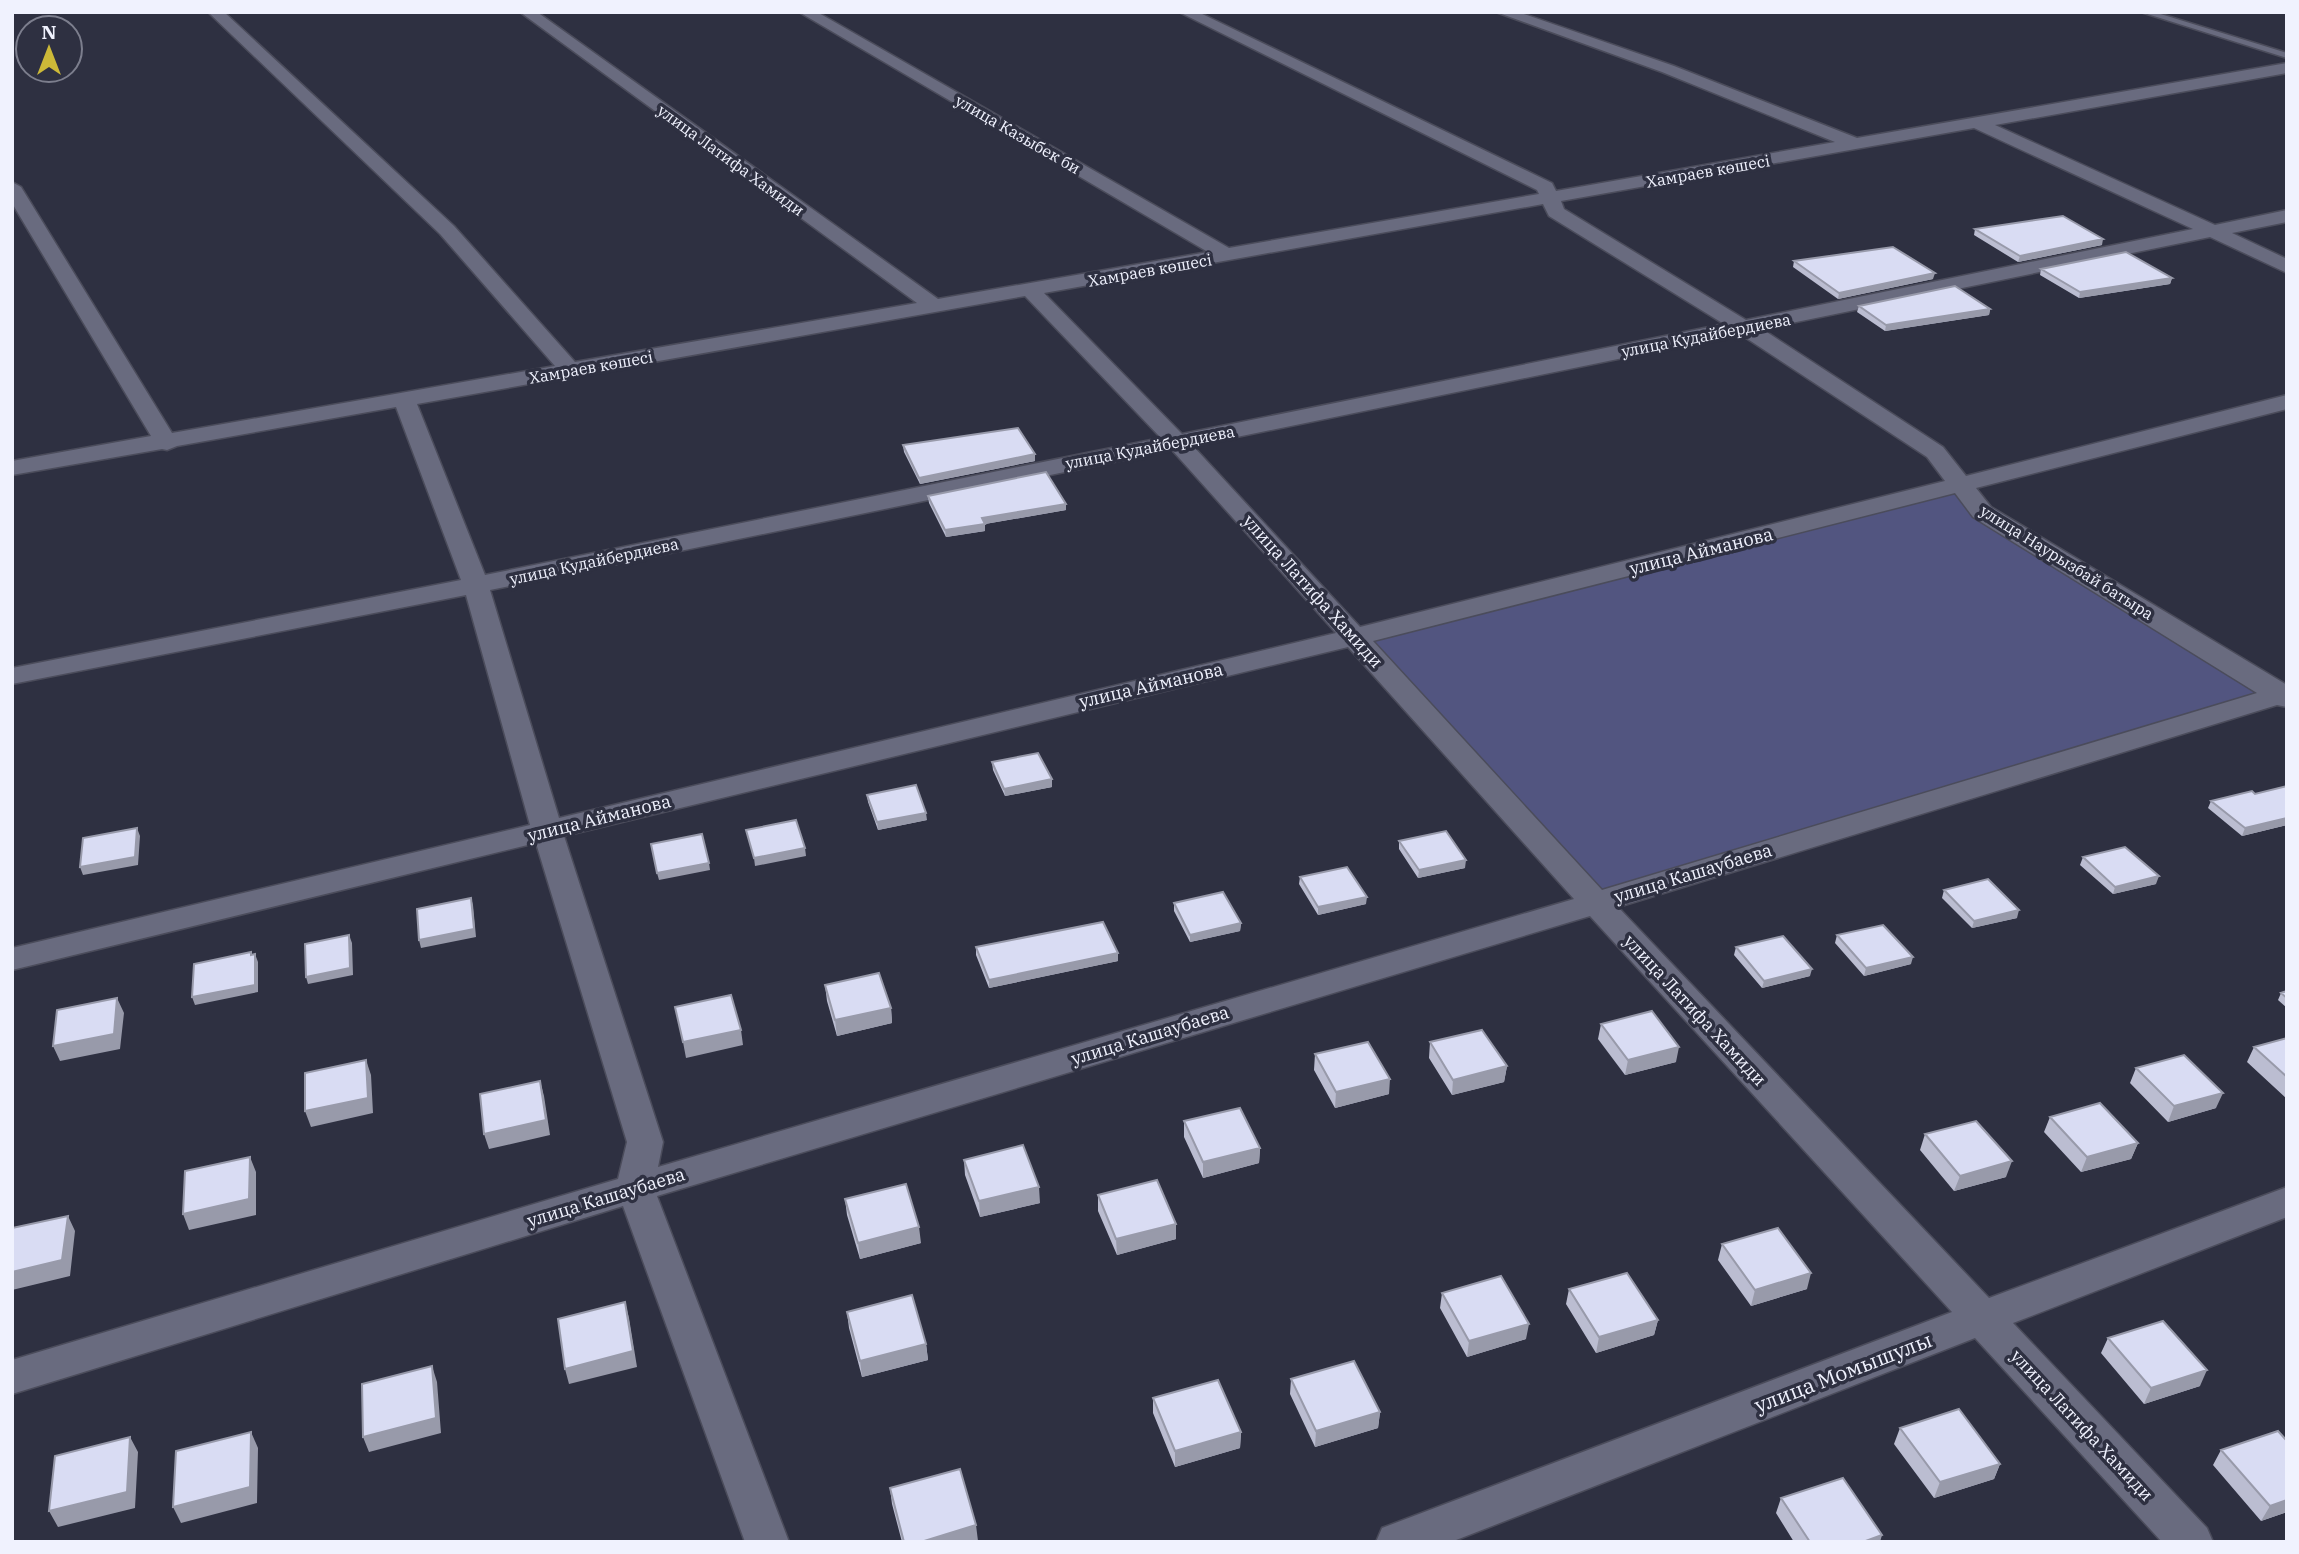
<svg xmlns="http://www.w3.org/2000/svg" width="2299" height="1554" viewBox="0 0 2299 1554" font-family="'IBM Plex Serif',serif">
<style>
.green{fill:#525580}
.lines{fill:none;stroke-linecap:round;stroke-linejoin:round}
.lane-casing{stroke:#4b4c5b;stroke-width:3}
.street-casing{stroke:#4b4c5b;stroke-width:3}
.lane{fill:#696b7f;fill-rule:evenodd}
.street{fill:#696b7f;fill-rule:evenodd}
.wall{fill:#bbbdd1}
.shaded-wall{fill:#989aaa}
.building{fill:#d9dcf3;stroke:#989aaa;stroke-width:2}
.labels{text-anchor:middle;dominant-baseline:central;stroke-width:7;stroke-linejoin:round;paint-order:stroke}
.far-street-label{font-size:16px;fill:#f0f2fe;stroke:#2e3041}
.street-label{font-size:18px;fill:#f0f2fe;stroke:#2e3041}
.near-street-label{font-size:21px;fill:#f0f2fe;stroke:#2e3041}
</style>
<rect width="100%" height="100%" fill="#2e3041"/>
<path class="green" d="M1962 486 1982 512 2280 695 1596 903 1355 637Z"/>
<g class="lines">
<defs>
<path id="lane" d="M2141 12H2154L2287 53V58Z"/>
<path id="street" d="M208 12H224L454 226 575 362 917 303 520 12H537L938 299 1208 252 799 12H817L1229 248 1539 194 1537 190 1179 12H1198L1552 183 1556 191 1835 142 1662 72 1496 12H1518L1674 66 1857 138 2287 63V73L1995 125 2215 225 2287 210V222L2232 233 2287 259V273L2210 237 1762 329 1943 447 1966 476 2287 395V409L1976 488 1991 507 2287 685V707L2277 705 1618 907 1989 1298 2287 1187V1217L2013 1323 2207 1528 2213 1542H2162L1975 1338 1451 1542H1376L1382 1528 1952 1312 1590 916 657 1196 789 1542H745L623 1206 12 1394V1360L618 1179 627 1142 536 843 12 970V948L530 825 466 595 12 684V668L461 580 396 407 177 446 167 450 162 449 12 475V461L151 436 12 203V182L21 187 172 433 555 366 440 234ZM1974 128 2193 229 1746 320 1564 209 1561 201ZM1543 204 1549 216 1724 324 1182 434 1044 293ZM1025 296 1161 438 485 575 417 404ZM1740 334 1927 457 1945 481 1360 627 1193 446ZM1172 450 1336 633 559 818 490 590ZM1955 493 1973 517 2257 693 1602 890 1373 641ZM1348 647 1574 899 658 1167 663 1142 564 836Z"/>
</defs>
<use href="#lane" class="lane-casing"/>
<use href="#street" class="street-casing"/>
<use href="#lane" class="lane"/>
<use href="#street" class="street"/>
</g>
<path class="wall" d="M1975 229 2102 245 2018 262 1974 235Z
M1794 261 1933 279 1838 299 1793 267Z
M2041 269 2172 278 2170 284 2079 298 2040 275Z
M1859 306 1990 309 1989 315 1885 331 1857 312Z
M903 445 1035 461 920 484 904 452Z
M928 496 1066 504V510L985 524V531L946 537 929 503Z
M992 762 1052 787 1005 796 993 770Z
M2287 786V825L2242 836 2208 808 2211 801 2255 794Z
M867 795 927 820 878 830 868 802Z
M1399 841 1465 868 1418 878 1399 849Z
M2083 857 2156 884 2113 894 2080 865Z
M1300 877 1366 904 1318 915 1299 884Z
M1944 890 2017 918 1972 928 1942 898Z
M1174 903 1241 923 1240 931 1190 942 1174 911Z
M1837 935 1911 964 1864 976 1835 943Z
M976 947 1118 953V961L989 988 976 955Z
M1736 947 1810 976 1762 988 1734 955Z
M825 985 891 1008 892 1023 837 1036 827 1001Z
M2287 991V1008L2278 1000 2281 993Z
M1601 1024 1676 1062 1625 1075 1598 1039Z
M2287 1038V1099L2247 1062 2254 1047Z
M1430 1042 1507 1066 1504 1082 1452 1095 1429 1058Z
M1315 1054 1389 1094 1335 1108 1314 1070Z
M2136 1068 2216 1108 2168 1122 2130 1083Z
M2050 1117 2138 1143 2131 1159 2081 1172 2044 1132Z
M1184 1121 1260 1148 1259 1163 1203 1178 1184 1137Z
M1925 1134 2006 1177 1954 1191 1920 1150Z
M964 1160 1040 1203 980 1217 965 1175Z
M1098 1195 1176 1239 1117 1255 1098 1211Z
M845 1199 921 1243 860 1259 847 1215Z
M1722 1244 1807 1289 1751 1306 1718 1260Z
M1569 1289 1658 1320 1654 1335 1596 1353 1566 1304Z
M1442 1293 1526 1339 1467 1357 1440 1308Z
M847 1312 926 1344 928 1360 862 1377 849 1328Z
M2108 1338 2200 1386 2144 1404 2101 1353Z
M1291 1379 1380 1412 1378 1428 1315 1447 1290 1394Z
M1153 1398 1241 1432 1240 1448 1175 1467 1153 1413Z
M1900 1428 2000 1464 1994 1479 1934 1498 1894 1444Z
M2287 1441V1512L2261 1521 2213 1465 2221 1450Z
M890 1488 978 1541 902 1542 892 1504Z
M1781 1498 1880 1542H1794L1776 1513Z"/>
<path class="shaded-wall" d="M2103 239 2102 245 2018 262 2020 256Z
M1935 273 1933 279 1838 299 1839 293Z
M2172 278 2170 284 2079 298 2080 292Z
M1990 309 1989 315 1885 331 1886 325Z
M1035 454V461L920 484 919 478Z
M1066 504V510L985 524V531L946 537 945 530 982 518Z
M1052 779V787L1005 796 1004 789Z
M926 813 927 820 878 830 877 822Z
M2287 818V825L2242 836 2245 828Z
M137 828 140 836 138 865 83 875 80 867Z
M805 848 806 856 755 866 754 858Z
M1466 860 1465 868 1418 878 1419 870Z
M709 863 710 870 659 880 657 873Z
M2159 876 2156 884 2113 894 2115 887Z
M1367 897 1366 904 1318 915V907Z
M471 898 473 905 476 937 421 948 419 940Z
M2019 910 2017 918 1972 928 1974 921Z
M1241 923 1240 931 1190 942V935Z
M349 935 352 943 353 975 308 984 306 977Z
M1118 953V961L989 988V980Z
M255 954 258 962V992L195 1005 192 997Z
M1913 957 1911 964 1864 976 1866 968Z
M1812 969 1810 976 1762 988 1764 981Z
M117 998 124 1013 120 1049 60 1061 53 1046Z
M891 1008 892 1023 837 1036 835 1020Z
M741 1030 743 1045 686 1058 683 1042Z
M1679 1047 1676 1062 1625 1075 1628 1060Z
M366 1060 371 1075 373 1113 311 1127 305 1111Z
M1507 1066 1504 1082 1452 1095 1453 1080Z
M1390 1079 1389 1094 1335 1108 1336 1092Z
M540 1081 544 1096 550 1135 489 1149 484 1134Z
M2223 1093 2216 1108 2168 1122 2174 1106Z
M2138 1143 2131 1159 2081 1172 2087 1157Z
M1260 1148 1259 1163 1203 1178V1162Z
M250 1157 256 1172V1215L189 1230 183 1214Z
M2012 1161 2006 1177 1954 1191 1960 1176Z
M1039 1187 1040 1203 980 1217 979 1201Z
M68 1216 75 1231 70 1276 12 1290V1272Z
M1176 1224V1239L1117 1255 1116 1239Z
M919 1227 921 1243 860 1259 858 1243Z
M1811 1273 1807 1289 1751 1306 1755 1290Z
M625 1302 629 1318 637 1367 569 1384 565 1369Z
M1658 1320 1654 1335 1596 1353 1599 1337Z
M1529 1324 1526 1339 1467 1357 1469 1341Z
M926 1344 928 1360 862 1377 860 1361Z
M432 1366 437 1382 441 1433 369 1452 363 1437Z
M2207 1370 2200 1386 2144 1404 2151 1388Z
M1380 1412 1378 1428 1315 1447 1316 1431Z
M251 1432 258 1448 257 1503 181 1523 173 1507Z
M1241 1432 1240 1448 1175 1467V1451Z
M130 1437 138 1452 135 1508 58 1527 49 1511Z
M2000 1464 1994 1479 1934 1498 1940 1482Z
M2287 1500V1512L2261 1521 2270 1506Z
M976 1525 978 1541 976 1542H921Z
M1882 1535 1880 1542H1863Z"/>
<path class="building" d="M2063 216 2103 239 2020 256 1975 229Z
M1893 247 1935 273 1839 293 1794 261Z
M2126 252 2172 278 2080 292 2041 269Z
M1955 286 1990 309 1886 325 1859 306Z
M1018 428 1035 454 919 478 903 445Z
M1046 472 1066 504 982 518 985 524 945 530 928 496Z
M1038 753 1052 779 1004 789 992 762Z
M916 785 926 813 877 822 867 795Z
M2287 786V818L2245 828 2211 801 2252 791 2255 794Z
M796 820 805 848 754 858 746 830Z
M137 828 135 857 80 867 83 838Z
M1446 831 1466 860 1419 870 1399 841Z
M702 834 709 863 657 873 651 844Z
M2125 847 2159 876 2115 887 2083 857Z
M1347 867 1367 897 1318 907 1300 877Z
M1988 879 2019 910 1974 921 1944 890Z
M1223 892 1241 923 1190 935 1174 903Z
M471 898 474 929 419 940 417 909Z
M1103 922 1118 953 989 980 976 947Z
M1883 925 1913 957 1866 968 1837 935Z
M349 935 350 968 306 977 305 944Z
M1783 936 1812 969 1764 981 1736 947Z
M251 952V955L255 954V985L192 997 194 964Z
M879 973 891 1008 835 1020 825 985Z
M2287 991V998L2281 993Z
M731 995 741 1030 683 1042 675 1007Z
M117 998 114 1034 53 1046 57 1010Z
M1652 1011 1679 1047 1628 1060 1601 1024Z
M1482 1030 1507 1066 1453 1080 1430 1042Z
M2287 1038V1077L2254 1047Z
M1368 1042 1390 1079 1336 1092 1315 1054Z
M2184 1055 2223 1093 2174 1106 2136 1068Z
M366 1060 368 1098 305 1111V1073Z
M540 1081 546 1120 484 1134 480 1094Z
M2100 1103 2138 1143 2087 1157 2050 1117Z
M1240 1108 1260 1148 1203 1162 1184 1121Z
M1976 1121 2012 1161 1960 1176 1925 1134Z
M1023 1145 1039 1187 979 1201 964 1160Z
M250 1157 249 1199 183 1214 185 1171Z
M1157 1180 1176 1224 1116 1239 1098 1195Z
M906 1184 919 1227 858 1243 845 1199Z
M68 1216 62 1260 12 1272V1228Z
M1778 1228 1811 1273 1755 1290 1722 1244Z
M1627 1273 1658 1320 1599 1337 1569 1289Z
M1501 1276 1529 1324 1469 1341 1442 1293Z
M912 1295 926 1344 860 1361 847 1312Z
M625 1302 633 1351 565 1369 558 1319Z
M2163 1321 2207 1370 2151 1388 2108 1338Z
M1354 1361 1380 1412 1316 1431 1291 1379Z
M432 1366 436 1418 363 1437 362 1384Z
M1218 1380 1241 1432 1175 1451 1153 1398Z
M1959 1409 2000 1464 1940 1482 1900 1428Z
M2278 1431 2287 1441V1500L2270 1506 2221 1450Z
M251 1432 250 1487 173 1507 176 1451Z
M130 1437 127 1492 49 1511 55 1456Z
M960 1469 976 1525 921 1542H904L890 1488Z
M1843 1478 1882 1535 1863 1542H1810L1781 1498Z"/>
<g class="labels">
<g class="far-street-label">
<text transform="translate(1018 134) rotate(30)">улица Казыбек би</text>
<text transform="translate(731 160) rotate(36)">улица Латифа Хамиди</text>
<text transform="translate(1708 171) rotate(-10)">Хамраев көшесі</text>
<text transform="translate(1150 270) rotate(-10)">Хамраев көшесі</text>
<text transform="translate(1706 335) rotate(-11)">улица Кудайбердиева</text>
<text transform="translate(591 367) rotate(-10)">Хамраев көшесі</text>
<text transform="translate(1150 447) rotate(-11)">улица Кудайбердиева</text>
<text transform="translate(594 561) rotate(-12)">улица Кудайбердиева</text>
<text transform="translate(2067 562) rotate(32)">улица Наурызбай батыра</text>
</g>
<g class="street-label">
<text transform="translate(1701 551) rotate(-14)">улица Айманова</text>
<text transform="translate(1313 591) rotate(48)">улица Латифа Хамиди</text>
<text transform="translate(1151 685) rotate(-13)">улица Айманова</text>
<text transform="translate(599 818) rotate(-14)">улица Айманова</text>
<text transform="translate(1693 873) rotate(-17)">улица Кашаубаева</text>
<text transform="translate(1695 1010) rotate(47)">улица Латифа Хамиди</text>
<text transform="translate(1150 1035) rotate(-17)">улица Кашаубаева</text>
<text transform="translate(606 1197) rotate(-17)">улица Кашаубаева</text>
<text transform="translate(2082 1425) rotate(47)">улица Латифа Хамиди</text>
</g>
<g class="near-street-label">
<text transform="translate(1843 1372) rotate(-21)">улица Момышулы</text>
</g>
</g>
<rect width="2299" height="1554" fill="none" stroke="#f0f2fe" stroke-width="28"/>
<g transform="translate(49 49)"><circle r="33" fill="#2e3041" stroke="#7c7e8d" stroke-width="2"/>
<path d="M0-5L12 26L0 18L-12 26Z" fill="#ccb938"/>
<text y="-10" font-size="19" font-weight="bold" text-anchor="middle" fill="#f0f2fe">N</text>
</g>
</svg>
